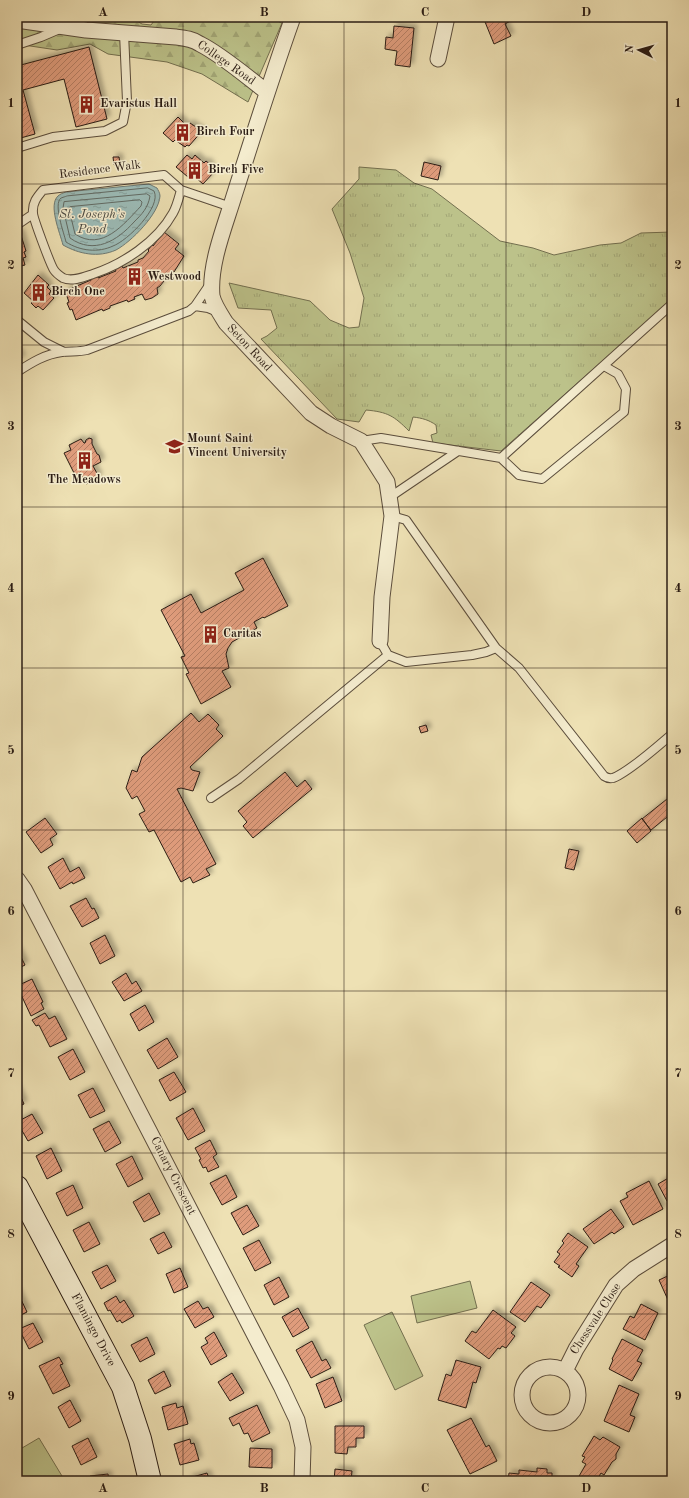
<svg xmlns="http://www.w3.org/2000/svg" width="689" height="1498" viewBox="0 0 689 1498" font-family="'Old Standard TT',serif">
<style>
.grass{fill:url(#grass-tufts);stroke:#736f4f}
.forest{fill:url(#forest-firs);stroke:#736f4f}
.green{fill:#bcc28a;stroke:#736f4f}
.water{fill:url(#water-ripples);stroke:#6e7b75}
.lines{fill:none;stroke-linecap:round;stroke-linejoin:round}
.shore{stroke:#636c65;stroke-width:1}
.building{fill:url(#building-hatch);stroke:#2a1c14;filter:url(#shadow)}
.lane-casing{stroke:#5b4d3c;stroke-width:10}
.street-casing{stroke:#5b4d3c;stroke-width:17}
.secondary-casing{stroke:#2a1c14;stroke-width:24}
.lane{stroke:#f4ecce;stroke-width:8}
.street{stroke:#f4ecce;stroke-width:15}
.secondary{stroke:#f4ecce;stroke-width:22}
.grid{fill:none;stroke:#2a1c14;stroke-width:1;stroke-opacity:0.55}
.labels{text-anchor:middle;dominant-baseline:central;stroke-width:3;stroke-linejoin:round;paint-order:stroke}
.street-label{font-size:12px;fill:#2a1c14;stroke:#f4ecce}
.poi-label{font-size:12px;font-weight:bold;fill:#2a1c14;stroke:#f4ecce;text-anchor:start}
.water-label{font-size:13px;font-style:italic;fill:#4c4c45;stroke:#f4ecce}
.neatline{fill:none;stroke:#2a1c14;stroke-width:1.5}
.grid-label{font-size:13px;text-anchor:middle;font-weight:bold;fill:#2a1c14}
</style>
<defs>
<pattern id="grass-tufts" width="24" height="20" patternUnits="userSpaceOnUse"><rect width="24" height="20" fill="#bcc28a"/><path d="M3 7l-1-3M5 7V3M7 7l1-3M15 17l-1-3M17 17v-4M19 17l1-3" fill="none" stroke="#a2a676"/></pattern>
<pattern id="forest-firs" width="22" height="20" patternUnits="userSpaceOnUse"><rect width="22" height="20" fill="#bcc28a"/><path d="M5 1l3.5 6h-7zM16 11l3.5 6h-7z" fill="#a2a676"/></pattern>
<pattern id="water-ripples" width="26" height="14" patternUnits="userSpaceOnUse"><rect width="26" height="14" fill="#9cbbb6"/><path d="M2 4q2-2 4 0t4 0M15 11q2-2 4 0t4 0" fill="none" stroke="#87a09c"/></pattern>
<pattern id="building-hatch" width="6" height="6" patternUnits="userSpaceOnUse"><rect width="6" height="6" fill="#df9c7c"/><path d="M-1 1l2-2M0 6l6-6M5 7l2-2" fill="none" stroke="#b57e64"/></pattern>
<filter id="shadow"><feDropShadow dx="3.5" dy="-3.5" stdDeviation="2" flood-color="#0004"/></filter>
</defs>
<rect width="100%" height="100%" fill="#eee1b4"/>
<filter id="stains"><feTurbulence type="fractalNoise" baseFrequency=".005" numOctaves="4"/><feColorMatrix values="0 0 0 0 .2 0 0 0 0 .09 0 0 0 0 .02 0 0 0 .5 -.17"/></filter>
<radialGradient id="worn" r=".72"><stop offset=".6" stop-color="#630" stop-opacity="0"/><stop offset="1" stop-color="#630" stop-opacity=".3"/></radialGradient>
<path class="grass" d="M359 167 396 170 414 183 432 189 500 241 533 248 554 255 600 245 621 243 641 233 672 232V299L501 451 433 443 431 435 437 433 436 425C429 420 422 418 413 417L409 431C394 416 388 412 366 410L359 422 337 419 261 339 267 336 277 328 271 310 238 308 229 283 310 301 330 320 349 328 359 327 364 298 350 253 332 209 359 179Z"/>
<path class="forest" d="M17 17H130L142 24 151 25 157 17H268L282 23 248 102 202 74 167 62 108 54 90 44 57 50 17 44Z"/>
<path class="green" d="M470 1281 477 1308 417 1323 411 1296Z
M392 1312 423 1376 395 1390 364 1325Z
M39 1438 65 1481H17V1451Z"/>
<path class="water" d="M149 184 157 188C158 190 160 193 160 196 159 214 131 242 116 250 98 258 79 254 63 245 60 233 48 205 58 196 60 194 63 193 66 192Z"/>
<g class="lines">
<path class="shore" d="M148 188 154 191C162 207 127 241 113 246 98 253 80 251 66 242 64 233 53 204 61 198 61 198 67 196 67 196Z
M147 194 150 196C148 208 142 214 134 222 117 241 94 255 70 238L63 208 64 202Z
M140 200 142 202 141 206C124 224 102 252 75 234L69 209 70 207Z"/>
</g>
<path class="building" d="M483 17H511L512 20 505 24 511 36 494 44Z
M394 26 414 28 410 67 395 65 397 51 385 49 386 37 393 38Z
M89 47 107 119 76 127 64 79 23 90 35 134 17 139V66Z
M178 117 187 126 190 123 202 131 189 146 187 145 185 147 175 140 173 142 163 133Z
M187 155 192 159 195 155 204 163 206 161 211 165 209 168 214 172 203 184 195 177 193 179 189 176 188 177 176 167Z
M113 157H119L120 164 114 165Z
M424 162 441 166 438 180 421 176Z
M20 232 26 251 24 252 26 257 23 258 25 265 17 267V233Z
M164 232 179 244 175 249 184 256 174 272 172 271 160 286 157 288 158 294 152 298 145 300 142 294 134 297 135 299 128 302 127 300 110 306V308L103 311 102 309 76 320 72 309 70 310 67 303 69 302 65 291 91 280V279L98 276V278L116 271 115 269 122 266 123 268 138 262V260L143 258 149 251 148 250 152 245 153 246Z
M38 275 49 285 47 287 51 291 49 294 54 298 43 310 38 306 36 308 31 303 33 301 24 293Z
M17 350 22 358 17 361Z
M89 438 92 439V444L97 454 99 455 101 462 93 466 99 477 86 484 80 473 75 475 64 453 71 450 69 445 81 439 84 443H85L86 440Z
M263 558 288 606 264 618 263 617 254 622 257 628 232 642 228 648 226 654 229 668 222 671 231 687 201 704 186 674 189 673 181 657 185 656 161 610 191 594 201 613 244 590 235 573Z
M191 713 199 722 208 714 219 725 216 729 223 736 190 767 192 770 200 772 193 791 181 788 177 789 216 864 206 869 210 875 193 883 190 877 181 882 154 830 149 832 139 814 145 811 137 796 132 799 126 788 132 770 137 772 142 757Z
M426 725 428 731 421 733 419 727Z
M285 772 297 787 305 780 312 789 253 838 243 826 247 822 238 811Z
M672 795V813L651 830 642 819Z
M45 818 57 834 50 839 53 845 41 853 26 832Z
M642 818 651 831 637 843 627 831Z
M569 849 579 851 574 870 565 868Z
M63 858 70 872 79 867 85 878 73 884 72 882 60 889 48 867Z
M86 898 92 909 94 908 99 918 82 927 70 906Z
M105 935 115 956 100 964 90 943Z
M17 949 25 965 17 969Z
M126 973 132 984 136 981 142 991 124 1001 112 982Z
M32 979 43 1002 41 1003 44 1009 31 1016 17 986Z
M145 1005 154 1022 139 1031 130 1014Z
M45 1013 49 1019 55 1016 67 1039 50 1047 39 1025 36 1026 32 1020Z
M167 1038 178 1057 158 1069 147 1050Z
M73 1049 85 1072 70 1080 58 1057Z
M174 1072 186 1092 170 1101 159 1080Z
M17 1088 24 1104 17 1107Z
M93 1088 105 1111 90 1118 78 1095Z
M193 1108 205 1131 188 1140 176 1118Z
M32 1114 43 1133 28 1141 17 1122Z
M109 1121 121 1143 105 1152 93 1129Z
M210 1140 217 1154 213 1157 219 1167 208 1172 206 1167 203 1168 199 1160 201 1159 195 1148Z
M51 1148 62 1171 47 1179 36 1156Z
M132 1156 143 1179 128 1187 116 1164Z
M226 1175 237 1197 222 1205 210 1183Z
M672 1176V1199L667 1201 658 1184Z
M649 1181 663 1209 633 1225 620 1201 628 1197 626 1193Z
M73 1185 83 1208 67 1216 56 1193Z
M149 1193 160 1214 144 1222 133 1202Z
M247 1205 259 1226 243 1235 231 1213Z
M611 1209 624 1227 614 1234 612 1232 594 1244 583 1229Z
M89 1222 100 1244 84 1252 73 1230Z
M164 1232 172 1247 158 1254 150 1239Z
M568 1233 588 1247 576 1264 579 1266 572 1277 558 1267 560 1266 554 1262 560 1254 557 1252 564 1243 562 1241Z
M259 1240 271 1263 255 1271 243 1248Z
M107 1265 116 1281 101 1289 92 1272Z
M180 1268 188 1287 174 1293 166 1274Z
M672 1274V1298L668 1300 659 1280Z
M279 1277 289 1297 274 1305 264 1285Z
M531 1282 550 1295 541 1308 537 1306 525 1322 510 1312Z
M17 1291 27 1312 17 1317Z
M116 1296 120 1303 124 1300 134 1316 122 1323 120 1320 117 1322 110 1310 108 1311 104 1303Z
M198 1301 203 1309 208 1307 214 1317 195 1328 184 1309Z
M641 1304 658 1313 645 1340 623 1329 630 1316 634 1318Z
M298 1308 309 1328 293 1337 282 1317Z
M493 1310 516 1327 511 1333 515 1336 506 1348 502 1346 500 1349 498 1348 489 1359 465 1341 472 1331 476 1333Z
M33 1323 43 1342 29 1349 19 1329Z
M214 1332 227 1356 211 1365 201 1347 208 1343 205 1338Z
M147 1337 155 1354 140 1362 131 1345Z
M622 1339 643 1350 637 1361 642 1363 632 1381 609 1369 613 1360 612 1359Z
M312 1341 322 1361 326 1359 331 1368 311 1378 296 1350Z
M59 1357 63 1364 60 1365 70 1386 53 1394 39 1366Z
M456 1360 481 1367 476 1383 473 1382 466 1408 438 1400 446 1374 451 1376Z
M164 1371 171 1386 155 1394 148 1380Z
M232 1373 244 1393 230 1401 218 1382Z
M333 1377 342 1401 325 1408 316 1384Z
M619 1385 639 1394 630 1415 635 1417 629 1432 604 1421Z
M70 1400 81 1421 69 1428 58 1407Z
M176 1403 177 1408 183 1406 188 1424 168 1430 162 1407Z
M257 1405 270 1433 252 1442 248 1433 244 1434 239 1423 233 1426 229 1418Z
M471 1418 486 1447 489 1445 497 1461 470 1474 447 1430Z
M335 1426H364V1438H356V1447H348L347 1454 335 1453Z
M594 1436 600 1440 603 1437 620 1447 616 1454V1459L612 1462 604 1475 601 1473 596 1481H583L578 1478 586 1464 582 1462 585 1457 582 1456Z
M88 1438 97 1457 81 1465 72 1446Z
M190 1439 191 1444 194 1443 199 1460 180 1465 174 1444Z
M250 1448 272 1449V1468L249 1467Z
M537 1468 547 1469V1473H552V1481H508L509 1473 519 1474V1470L537 1472Z
M335 1469 352 1471 351 1481H334Z
M207 1473 210 1481H189V1478Z
M108 1474 109 1481H91L90 1476Z"/>
<g class="lines">
<defs>
<path id="lane" d="M17 45 41 37 62 28
M17 148 53 137 105 131 123 122 127 101 124 33
M181 190C179 197 177 206 173 213 157 242 123 264 93 274 84 277 72 282 63 278 60 276 56 273 54 270 51 266 33 218 33 213 32 203 37 197 43 190L164 175 181 190 231 207
M17 225 33 214
M195 306 208 308 218 312
M17 320 44 342 64 352
M17 372C31 363 45 354 62 352 71 351 79 352 87 350L189 311 195 306 210 284
M361 441 381 438 501 458 519 475 542 479 624 412 626 389 618 374 604 366
M501 458 672 304
M390 497 458 451
M392 516 406 520 496 648 519 668 604 776C607 778 609 779 613 778 629 772 658 746 672 734
M380 641 388 655 406 662 472 655 486 652 496 648
M211 798 239 779 388 655"/>
<path id="street" d="M293 17C272 76 253 136 234 196 225 226 209 264 212 296 214 305 221 315 226 323L311 413 331 426 361 441 387 482 392 516 382 597 380 641
M17 20 86 30 176 37C184 38 193 39 200 44 222 55 247 77 267 92
M438 59 447 17
M17 879 24 889 281 1386 297 1420 303 1447 302 1481
M522 1395a28 28 0 1 1 56 0a28 28 0 1 1-56 0Z
M565 1371 576 1349 616 1285 634 1269 672 1245"/>
<path id="secondary" d="M17 1187 123 1387 140 1439 150 1481"/>
</defs>
<use href="#lane" class="lane-casing"/>
<use href="#street" class="street-casing"/>
<use href="#secondary" class="secondary-casing"/>
<use href="#lane" class="lane"/>
<use href="#street" class="street"/>
<use href="#secondary" class="secondary"/>
</g>
<path class="grid" d="M183 17V1481M344 17V1481M506 17V1481M17 184H672M17 345H672M17 507H672M17 668H672M17 830H672M17 991H672M17 1153H672M17 1314H672"/>
<defs>
<symbol id="building-bare" viewBox="-9 -9 18 18"><path d="M-4-6H4V6H1V3H-1V6H-4ZM-2.5-4.3h1.7v1.8h-1.7ZM.8-4.3h1.7v1.8H.8ZM-2.5-1h1.7V.8h-1.7ZM.8-1h1.7V.8H.8Z" fill="#8f2418" stroke="#f4ecce" stroke-width="2.5" paint-order="stroke"/></symbol>
<symbol id="university-bare" viewBox="-9 -9 18 18"><path d="M0-5L7-2L0 1L-7-2ZM-4 1L0 2.5L4 1V4Q0 6-4 4Z" fill="#8f2418" stroke="#f4ecce" stroke-width="2.5" paint-order="stroke"/></symbol>
</defs>
<g fill-rule="evenodd">
<use href="#building-bare" x="74" y="92" width="25" height="25"/>
<use href="#building-bare" x="170" y="120" width="25" height="25"/>
<use href="#building-bare" x="182" y="158" width="25" height="25"/>
<use href="#building-bare" x="122" y="264" width="25" height="25"/>
<use href="#building-bare" x="26" y="280" width="25" height="25"/>
<use href="#university-bare" x="162" y="434" width="25" height="25"/>
<use href="#building-bare" x="72" y="448" width="25" height="25"/>
<use href="#building-bare" x="198" y="622" width="25" height="25"/>
</g>
<g class="labels">
<g class="street-label">
<text transform="translate(226 63) rotate(35)">College Road</text>
<text transform="translate(100 170) rotate(-7)">Residence Walk</text>
<text transform="translate(249 348) rotate(47)">Seton Road</text>
<text transform="translate(173 1176) rotate(63)">Canary Crescent</text>
<text transform="translate(596 1319) rotate(-57)">Chessvale Close</text>
<text transform="translate(93 1330) rotate(62)">Flamingo Drive</text>
</g>
<g class="poi-label">
<text x="100" y="104">Evaristus Hall</text>
<text x="196" y="132">Birch Four</text>
<text x="208" y="170">Birch Five</text>
<text x="147" y="277">Westwood</text>
<text x="51" y="292">Birch One</text>
<text x="187" y="439">Mount Saint<tspan x="187" dy="14">Vincent University</tspan></text>
<text x="84" y="480" text-anchor="middle">The Meadows</text>
<text x="223" y="634">Caritas</text>
</g>
<g class="water-label">
<text x="92" y="214">St. Joseph’s<tspan x="92" dy="15">Pond</tspan></text>
</g>
</g>
<rect width="689" height="1498" fill="none" stroke="#eee1b4" stroke-width="44"/>
<g transform="translate(639 50) rotate(276)" stroke="#f4ecce" stroke-width="3" paint-order="stroke">
<path d="M0-3L7 15L0 10L-7 15Z" fill="#2a1c14"/>
<text y="-6" font-size="11" font-weight="bold" text-anchor="middle" fill="#2a1c14">N</text>
</g>
<rect x="22" y="22" width="645" height="1454" class="neatline"/>
<g class="grid-label">
<text x="103" y="16">A</text>
<text x="264" y="16">B</text>
<text x="425" y="16">C</text>
<text x="586" y="16">D</text>
<text x="11" y="107">1</text>
<text x="678" y="107">1</text>
<text x="11" y="269">2</text>
<text x="678" y="269">2</text>
<text x="11" y="430">3</text>
<text x="678" y="430">3</text>
<text x="11" y="592">4</text>
<text x="678" y="592">4</text>
<text x="11" y="754">5</text>
<text x="678" y="754">5</text>
<text x="11" y="915">6</text>
<text x="678" y="915">6</text>
<text x="11" y="1077">7</text>
<text x="678" y="1077">7</text>
<text x="11" y="1238">8</text>
<text x="678" y="1238">8</text>
<text x="11" y="1400">9</text>
<text x="678" y="1400">9</text>
<text x="103" y="1492">A</text>
<text x="264" y="1492">B</text>
<text x="425" y="1492">C</text>
<text x="586" y="1492">D</text>
</g>
<rect width="100%" height="100%" filter="url(#stains)"/>
<rect width="100%" height="100%" fill="url(#worn)"/>
</svg>
